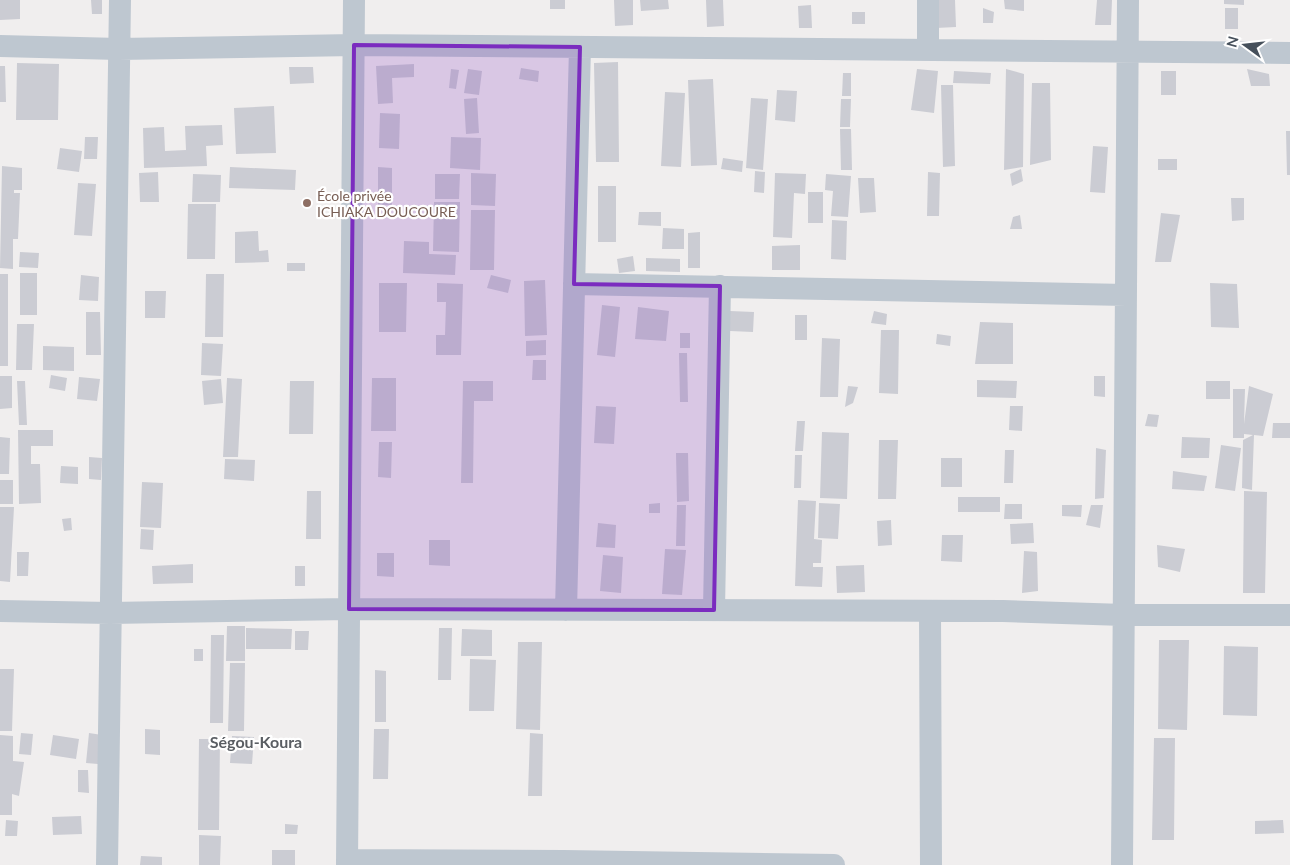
<svg xmlns="http://www.w3.org/2000/svg" width="1290" height="865" viewBox="0 0 1290 865" font-family="Lato,sans-serif">
<style>
.building{fill:#cbccd3}
.lines{fill:none;stroke-linecap:round;stroke-linejoin:round}
.minor{stroke:#bec7d0;stroke-width:22}
.marked{fill:#7b2cbf;fill-opacity:0.2;stroke:#7b2cbf;stroke-width:4;stroke-linejoin:round}
.education-dot{fill:#8d6e63;stroke:#fff;stroke-width:2}
.labels{text-anchor:middle;dominant-baseline:central;stroke-width:4.5;stroke-linejoin:round;paint-order:stroke}
.education-label{font-size:14px;fill:#785e54;stroke:#fff;text-anchor:start}
.quarter-label{font-size:16px;font-weight:bold;fill:#5a5e63;stroke:#fff}
</style>
<rect width="100%" height="100%" fill="#f0eeee"/>
<path class="building" d="M0 0H20V19L0 20Z
M91 0H102V14H92Z
M550 0H565V9H550Z
M614 0H633V25L615 26Z
M640 0H668L669 9 641 11Z
M706 0H723L724 26 707 27Z
M935 0H955L956 27 936 28Z
M1004 0H1024V11L1005 9Z
M1097 0H1112L1111 25H1095Z
M1224 0H1244V5L1224 4Z
M811 5 812 28H799L798 6Z
M983 8 994 12 993 23H983Z
M1225 8H1238V29H1225Z
M852 12H865V24H852Z
M618 62 619 162H596L594 63Z
M17 63 59 64 58 120H16Z
M414 64V77L392 78 393 103 378 104 376 66Z
M0 66H5L6 102H0Z
M289 67H313L314 83 290 84Z
M521 68 539 71 538 82 519 79Z
M451 69 459 70 456 89 449 88Z
M468 69 482 71 479 95 464 93Z
M917 69 938 71 934 113 911 110Z
M1006 69 1024 74 1023 167 1004 170Z
M1247 69 1269 74 1270 86H1251Z
M954 71 991 73 990 84 953 83Z
M1161 71H1176V95H1161Z
M843 73H851V96H842Z
M713 79 717 165 691 166 688 80Z
M1032 83H1050L1051 160 1030 165Z
M941 85H953L955 166 943 167Z
M777 90 797 91 795 122 775 120Z
M665 92 685 93 681 167 661 166Z
M477 98 479 133 466 134 464 99Z
M751 98 768 99 763 170 746 168Z
M841 99H851L850 127H840Z
M274 106 276 153 236 154 234 108Z
M380 113 400 114 399 149 379 148Z
M222 125 223 145 206 146 207 166 144 168 143 128 164 127 165 151 186 150 185 126Z
M840 129H851L852 170H841Z
M1286 131H1290V175H1287Z
M85 137H98L97 159H84Z
M451 137 481 138 480 170 450 168Z
M1093 146 1108 147 1105 193 1090 192Z
M60 148 82 151 79 172 57 169Z
M723 158 743 161 742 172 721 169Z
M1158 159H1177V170H1158Z
M2 166 22 168V190H14V193H20L18 239H13V269L0 268Z
M230 167 296 170 295 190 229 188Z
M378 167 392 168V205H378Z
M1021 169 1023 181 1012 186 1010 174Z
M755 171 765 172 764 193 754 192Z
M158 172 159 202H140L139 173Z
M928 172 940 173 939 216H927Z
M471 173 496 174 495 206 471 205Z
M775 173 806 174 805 194 794 193 792 238 773 237Z
M193 174 221 175 220 202H192Z
M435 174H460L459 199H435Z
M826 174 851 176 848 217 831 216 833 191 825 190Z
M858 178H874L876 212 860 213Z
M78 183 96 184 92 236 74 235Z
M598 186H616V242H598Z
M808 192H823V223H808Z
M1231 198H1244V220L1232 221Z
M434 202H460L459 252 433 251Z
M188 204H216L215 259H187Z
M471 210H495L494 270H470Z
M639 212H661V226L638 225Z
M1161 213 1180 215 1171 262H1155Z
M1020 215 1022 229H1010L1013 217Z
M832 220 847 221 846 260 831 259Z
M663 228 684 229V249H662Z
M258 231 259 251 268 250 269 262 235 263V232Z
M700 232V268H688V233Z
M404 241 429 242V254L456 255 455 275 403 273Z
M800 245V270H772V246Z
M20 252 39 253 38 268 19 267Z
M633 256 635 271 619 273 617 259Z
M646 258 680 259V272L646 271Z
M287 263H305V271H287Z
M20 273H37V315H20Z
M0 274H8V366H0Z
M206 274H224L223 337H205Z
M81 275 99 277 98 301 79 300Z
M491 275 511 280 508 293 487 288Z
M545 280 547 335 525 336 524 281Z
M379 283H407L406 332H379Z
M437 283 463 284 461 355H436V335H445L446 302H437Z
M1210 283 1237 284 1239 328 1211 327Z
M145 291H166L165 318H145Z
M602 305 620 307 615 357 597 355Z
M638 307 669 311 666 341 635 339Z
M730 311 754 312 753 332 730 331Z
M874 311 887 314 886 325 871 323Z
M86 312H100L101 355H86Z
M795 315H807V340H795Z
M980 322 1013 323V364H975Z
M17 324H34L32 370H16Z
M881 330H899L898 394 879 393Z
M680 333H690V348H680Z
M937 334 951 336 950 346 936 344Z
M822 338 840 339 838 397H820Z
M546 340V355L526 356V341Z
M202 343 223 344 221 376 201 375Z
M43 346 74 347V371L43 370Z
M679 353H687L688 402H680Z
M533 360H546V380H532Z
M51 375 67 378 65 391 49 388Z
M0 376H12V408L0 409Z
M1094 376H1105V397L1094 396Z
M79 377 100 379 97 401 77 399Z
M227 378 242 379 238 457H223Z
M372 378H396V431H371Z
M221 379 223 403 204 405 202 381Z
M977 380 1017 381 1016 398 977 397Z
M17 381H25L27 425H19Z
M290 381H314L313 434H289Z
M463 381H493V401H474L473 483H461Z
M1206 381H1230V399H1206Z
M848 386 858 387 853 403 845 407Z
M1249 386 1273 394 1263 436 1254 435 1252 490 1242 488 1243 440 1253 435 1244 434V438H1233V389H1245L1244 424Z
M596 406 616 407 614 444 594 443Z
M1010 406H1023L1022 431 1009 430Z
M1148 414 1159 415 1157 427 1145 426Z
M797 421H805L803 451H795Z
M1273 423H1290V438H1272Z
M18 430H53V446H31V464H40L41 503 19 504Z
M822 432 849 433 847 499 820 498Z
M0 437 10 438 9 474H0Z
M1182 437 1210 438 1209 458H1181Z
M879 440H898L896 499H878Z
M379 442H392L391 478 378 477Z
M1221 445 1241 448 1235 491 1215 488Z
M1096 448 1106 450 1104 498 1095 499Z
M1005 450H1014L1013 483H1004Z
M676 453H688L689 501 677 502Z
M795 455H802L801 488H794Z
M89 457 102 458 101 480 89 479Z
M941 458H962V487H941Z
M225 459 255 460 254 481 224 479Z
M61 466 78 467V484L60 483Z
M1173 471 1207 476 1204 491 1172 489Z
M0 480H13V504H0Z
M142 482 163 483 161 528 140 527Z
M307 491H321V539H306Z
M1244 491 1267 492 1265 593H1243Z
M958 497H1000V512H958Z
M798 500 816 501 814 539 822 540 821 563H813V567H823L822 587 795 586Z
M660 503V513H649V504Z
M819 503 840 504 838 539 818 538Z
M1005 504H1022V519H1004Z
M677 505H686L685 546H676Z
M1062 505H1082L1081 517 1062 516Z
M1091 505H1103L1100 528 1086 525Z
M0 507H14L10 582 0 581Z
M71 518 72 530 64 531 62 519Z
M891 520 892 545 878 546 877 521Z
M598 523 616 525 615 548 596 547Z
M1033 523 1034 543 1011 544 1010 524Z
M141 529 154 530 153 550 140 549Z
M942 535H963L962 562 941 561Z
M429 540H450V566L429 565Z
M1157 545 1185 549 1180 572 1158 567Z
M665 549 686 550 682 595 662 594Z
M1024 551 1037 552 1038 591 1022 593Z
M17 552H29L28 576H17Z
M377 553H394V577L377 576Z
M603 555 623 557 621 593 600 591Z
M193 564V583L153 584 152 566Z
M864 565 865 592 837 593 836 566Z
M295 566H305V586H295Z
M227 626H245V661H226Z
M246 628 292 629 291 649H246Z
M439 628H452L451 680H438Z
M462 629 492 630V656H461Z
M295 631H309L308 650H295Z
M211 635H224L223 723H210Z
M1159 640H1189L1187 730 1158 729Z
M518 642H542L540 730 516 729Z
M1224 646 1258 647 1257 716 1223 715Z
M194 649H203V661H194Z
M470 659 496 660 494 711H469Z
M230 663H245L244 731H228Z
M0 669H14L12 731H0Z
M375 670 386 671V722H375Z
M145 729 160 730V755L145 754Z
M374 729H389L388 779H373Z
M21 733 33 734 31 755 19 754Z
M89 733 102 735 98 764 86 763Z
M530 733 543 734 542 796H528Z
M0 735 13 736V761L24 762 19 796 12 794V815H0Z
M53 735 79 739 76 759 50 755Z
M232 736 254 737 252 764 230 763Z
M1154 738H1175L1174 840H1152Z
M199 739H220L219 830H198Z
M78 770H88L89 793 78 792Z
M81 816 82 834 53 835 52 817Z
M6 820 18 821 17 836H5Z
M1283 820 1284 833 1255 834V821Z
M285 824 298 825 297 834H285Z
M199 835 221 836 220 865H199Z
M272 850H295V865H272Z
M141 856 162 857V865H140Z"/>
<g class="lines">
<path class="minor" d="M928 0V49
M0 46 119 49 354 45 1290 53
M574 284 1126 295
M566 610 580 47
M714 610 720 286
M0 611 110 613 349 609 1003 611 1124 615H1290
M930 611 931 865
M347 860 564 861 834 865
M107 865 120 0
M347 865 354 0
M1122 865 1128 0"/>
</g>
<path class="marked" d="M354 45 580 47 574 284 720 286 714 610 349 609Z"/>
<circle class="education-dot" cx="307" cy="203" r="5"/>
<g class="labels">
<g class="education-label">
<text x="317" y="195">École privée<tspan x="317" dy="16">ICHIAKA DOUCOURE</tspan></text>
</g>
<g class="quarter-label">
<text x="256" y="741">Ségou-Koura</text>
</g>
</g>
<g transform="translate(1245 45) rotate(285)" stroke="#ffffff" stroke-width="4" paint-order="stroke">
<path d="M0-4L9 19L0 12L-9 19Z" fill="#46505b"/>
<text y="-8" font-size="14" font-weight="bold" text-anchor="middle" fill="#46505b">N</text>
</g>
</svg>
